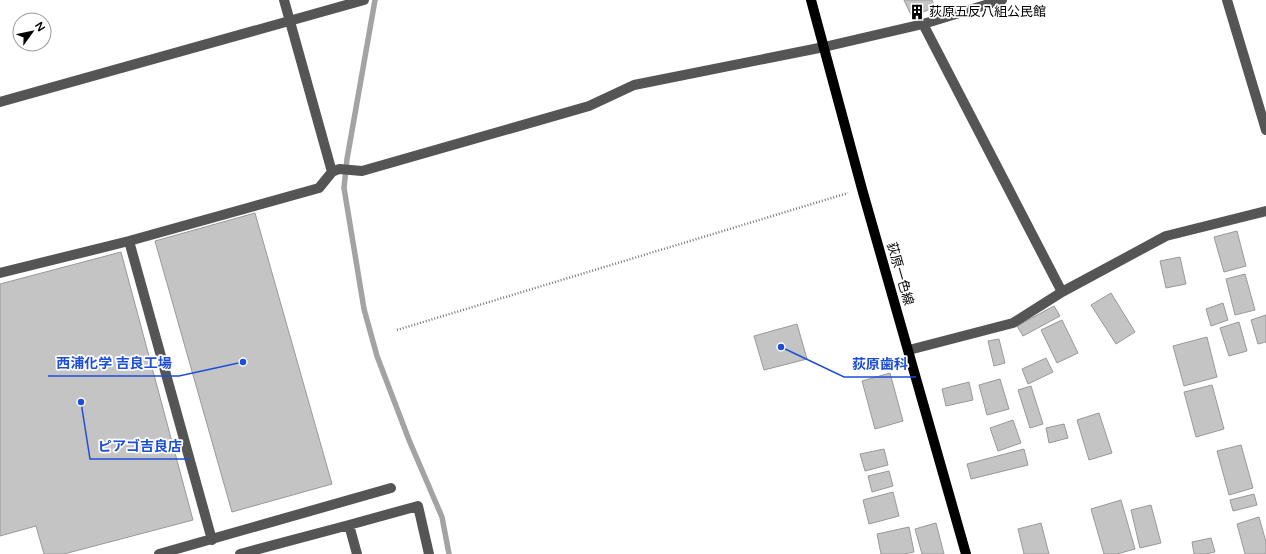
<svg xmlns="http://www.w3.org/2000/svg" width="1266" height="554" viewBox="0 0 1266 554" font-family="'Varela Round','Noto Sans JP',sans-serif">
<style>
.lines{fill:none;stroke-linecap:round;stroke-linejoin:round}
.stream{stroke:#a3a3a3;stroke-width:5.5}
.building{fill:#c4c4c4;stroke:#999}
.path{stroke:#777;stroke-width:2.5;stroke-dasharray:1 2;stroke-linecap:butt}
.minor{stroke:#555;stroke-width:10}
.major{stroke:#000;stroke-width:10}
.labels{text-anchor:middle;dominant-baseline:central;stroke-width:3.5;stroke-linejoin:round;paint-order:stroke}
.poi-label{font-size:13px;fill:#000;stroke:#fff;text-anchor:start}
.street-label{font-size:13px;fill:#000;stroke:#fff}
.leader{fill:none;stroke:#1d4ed8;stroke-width:1.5}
.callout-dot{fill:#1d4ed8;stroke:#fff;stroke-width:1.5}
.callout-label{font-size:14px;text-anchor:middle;font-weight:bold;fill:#1d4ed8;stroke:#fff;stroke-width:3.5;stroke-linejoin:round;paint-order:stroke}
</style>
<rect width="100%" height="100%" fill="#fff"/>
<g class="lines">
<path class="stream" d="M375 0 347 159 344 188 364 309 377 356 409 440 442 517 449 554"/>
</g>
<path class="building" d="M904 0H932L935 7 912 17Z
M255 213 332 484 232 512 155 241Z
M1237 231 1246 266 1224 272 1214 237Z
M121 252 193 520 64 554H44L36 526 0 536V284Z
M1180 257 1186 284 1166 288 1160 261Z
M1245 274 1255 310 1235 315 1226 279Z
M1111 293 1135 332 1116 344 1091 305Z
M1223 303 1228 320 1211 326 1206 309Z
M1054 306 1060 316 1023 336 1017 326Z
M1266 315V342L1258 344 1251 320Z
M1062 320 1078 353 1057 363 1041 330Z
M1239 322 1247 351 1229 356 1220 328Z
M797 324 807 359 764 370 754 336Z
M1207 337 1217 377 1184 386 1173 346Z
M999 339 1005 363 994 366 988 341Z
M1046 358 1053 372 1028 384 1022 369Z
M890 373 903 421 875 429 862 381Z
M1000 379 1009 409 987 415 979 385Z
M969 382 973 400 946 406 942 389Z
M1212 385 1224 429 1196 437 1184 392Z
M1031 386 1043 424 1030 428 1018 390Z
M1099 413 1112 453 1089 460 1077 420Z
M1013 420 1021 443 998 451 990 428Z
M1064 424 1068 438 1049 443 1046 428Z
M1241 445 1253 488 1229 495 1217 451Z
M884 449 888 465 865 471 860 454Z
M1024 449 1028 465 971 479 967 464Z
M889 471 893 486 872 492 868 476Z
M893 492 899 516 869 524 863 500Z
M1254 494 1257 505 1233 511 1230 500Z
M1121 500 1135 549 1117 554H1104L1091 509Z
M1151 505 1161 543 1140 548 1131 510Z
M1259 517 1266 542V554H1245L1237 524Z
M936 523 944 554H922L915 529Z
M1041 523 1049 554H1024L1018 529Z
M909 527 914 552 904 554H881L877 534Z
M1211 538 1215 552 1206 554H1194L1192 542Z"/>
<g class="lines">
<path class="path" d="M397 330 848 193"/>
<path class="minor" d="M284 0 332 172
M1227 0 1266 130
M923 24 1062 292
M0 102 364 0
M129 241 212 540
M0 273 129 241 319 188 332 172 339 169 362 171 589 106 634 85 824 47 923 24 1002 0
M909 350 1013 323 1062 292 1166 236 1266 211
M349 525 357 554
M159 554 391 488
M240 554 349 525 418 506 429 554"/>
<path class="major" d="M811 0 862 189 966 554"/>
</g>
<defs>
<symbol id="building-bare" viewBox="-9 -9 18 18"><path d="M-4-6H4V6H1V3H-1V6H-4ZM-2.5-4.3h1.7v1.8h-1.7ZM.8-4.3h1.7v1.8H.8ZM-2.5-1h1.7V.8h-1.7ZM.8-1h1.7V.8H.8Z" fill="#000" stroke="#fff" stroke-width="2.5" paint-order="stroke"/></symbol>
</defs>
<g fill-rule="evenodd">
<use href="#building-bare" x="906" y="1" width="22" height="22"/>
</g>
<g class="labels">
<g class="poi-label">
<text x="929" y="12">荻原五反八組公民館</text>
</g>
<g class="street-label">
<text transform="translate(900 274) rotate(74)">荻原一色線</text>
</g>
</g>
<path class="leader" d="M243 362L179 376H48M781 347L844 377H916M81 402L90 459H190"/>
<g class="callout-dot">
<circle cx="243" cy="362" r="4"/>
<circle cx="781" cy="347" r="4"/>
<circle cx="81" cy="402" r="4"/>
</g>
<g class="callout-label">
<text x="114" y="368">西浦化学 吉良工場</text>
<text x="880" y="369">荻原歯科</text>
<text x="140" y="451">ピアゴ吉良店</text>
</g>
<g transform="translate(32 32) rotate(57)"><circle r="19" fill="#ffffff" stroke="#999999"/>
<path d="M0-3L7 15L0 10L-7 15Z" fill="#000000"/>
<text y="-6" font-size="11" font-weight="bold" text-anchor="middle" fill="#000000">N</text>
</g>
</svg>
